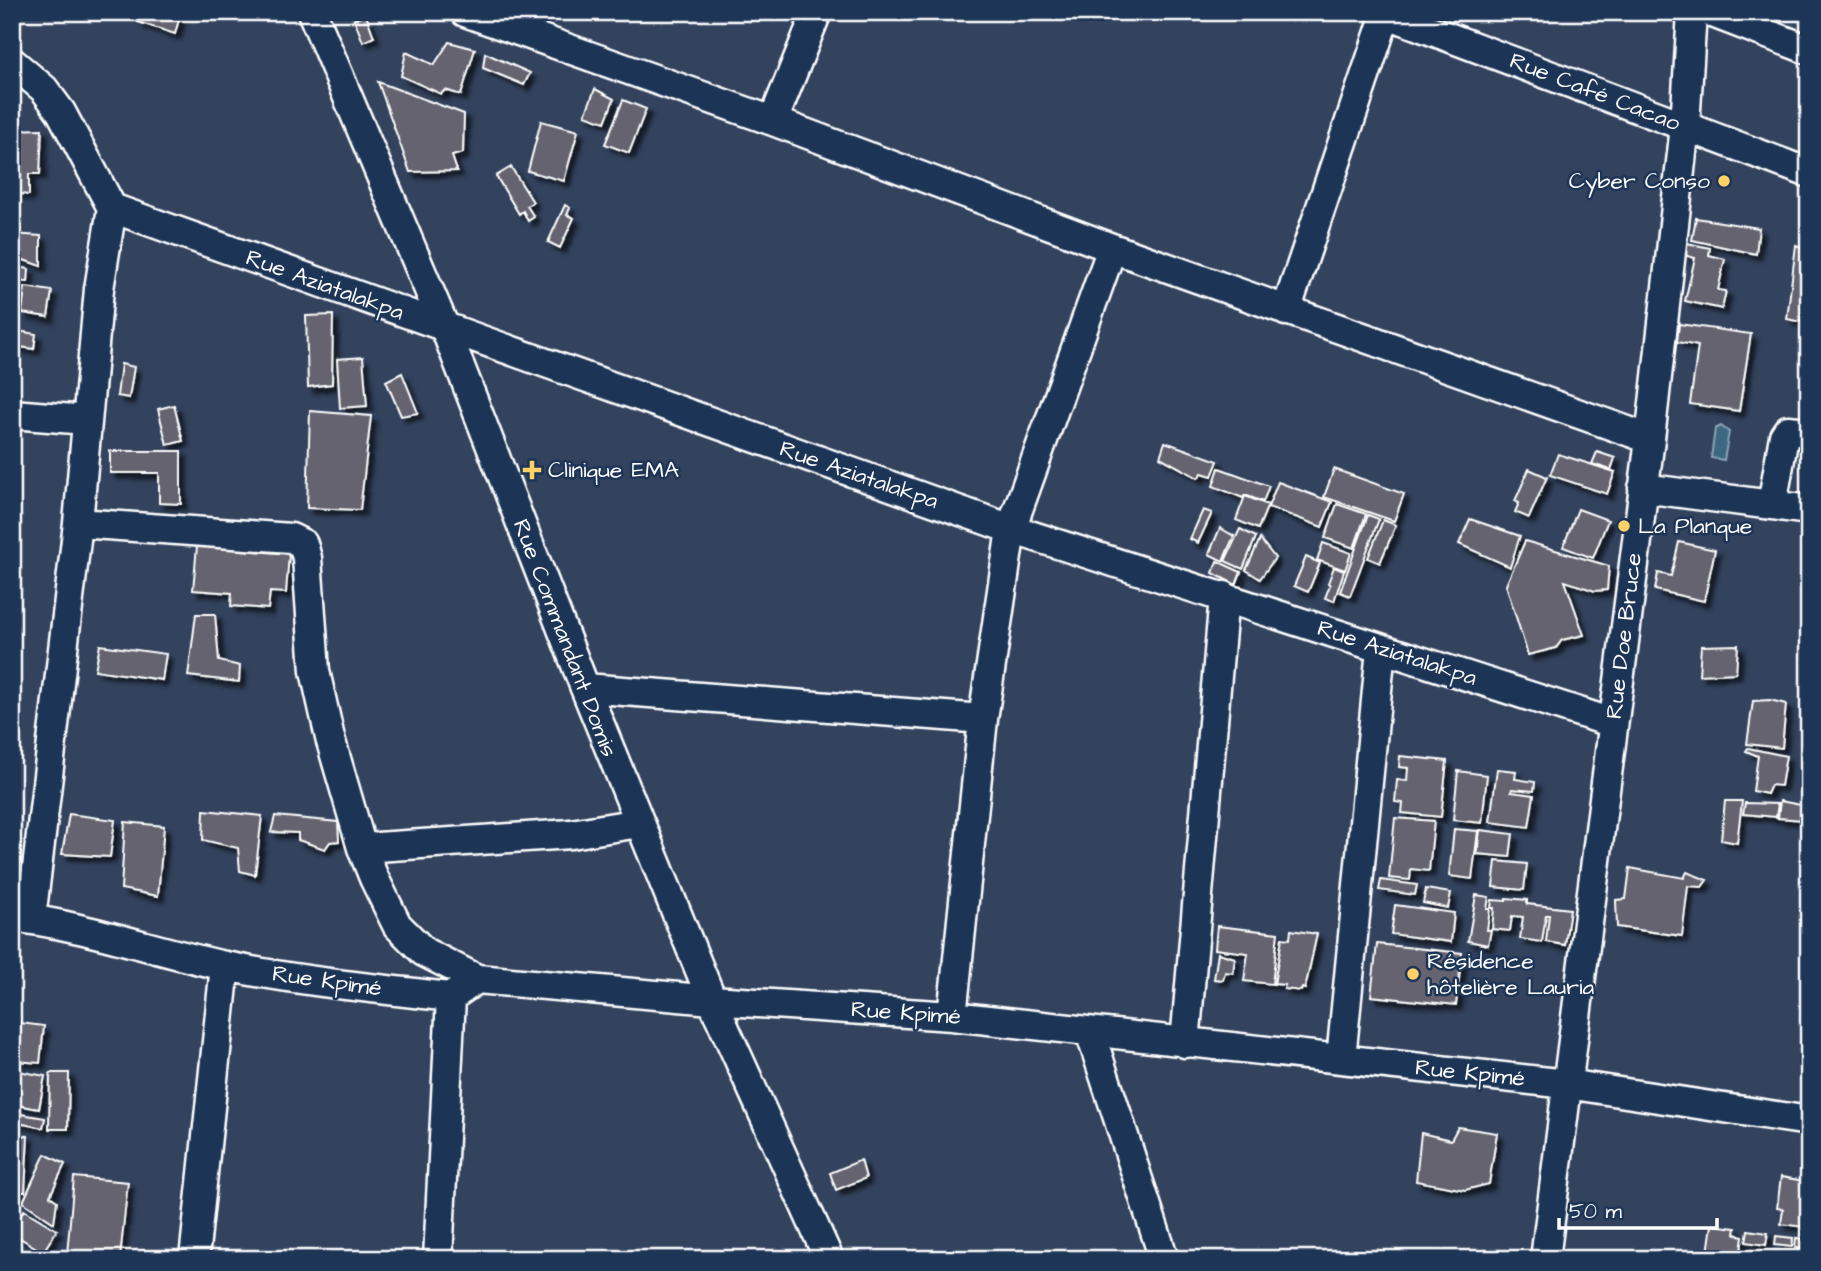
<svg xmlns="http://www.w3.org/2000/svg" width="1821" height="1271" viewBox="0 0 1821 1271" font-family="'Architects Daughter',sans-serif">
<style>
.water{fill:#3c6881;stroke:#8aa4b3;stroke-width:2}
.building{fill:#65636f;stroke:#fff;stroke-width:2;filter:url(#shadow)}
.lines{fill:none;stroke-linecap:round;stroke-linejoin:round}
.minor-casing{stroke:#fff;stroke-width:33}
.minor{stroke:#1d3557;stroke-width:28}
.poi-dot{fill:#ffd166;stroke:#1d3557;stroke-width:2.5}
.labels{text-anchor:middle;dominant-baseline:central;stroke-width:5;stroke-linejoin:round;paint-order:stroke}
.street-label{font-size:23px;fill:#fff;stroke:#1d3557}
.poi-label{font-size:23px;fill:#fff;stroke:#1d3557;text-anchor:start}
</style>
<defs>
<filter id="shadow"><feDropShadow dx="5.5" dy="5.5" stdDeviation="2" flood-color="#0009"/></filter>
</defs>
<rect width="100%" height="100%" fill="#33435e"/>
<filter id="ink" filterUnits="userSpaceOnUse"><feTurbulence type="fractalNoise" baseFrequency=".0143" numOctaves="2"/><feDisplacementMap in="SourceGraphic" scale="14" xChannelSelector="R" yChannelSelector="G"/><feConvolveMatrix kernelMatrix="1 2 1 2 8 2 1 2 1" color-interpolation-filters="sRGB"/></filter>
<g filter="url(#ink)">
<path class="water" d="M1721 426 1729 432 1724 460 1711 458 1715 429Z"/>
<path class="building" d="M141 12H181L175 34 138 22Z
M366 15 374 37 363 42 354 19Z
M449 42 475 49 461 95 445 90 441 94 401 76 406 52 434 65Z
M485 53 530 73 524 85 483 68Z
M378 82 464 114 463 153 452 156 457 171 410 172Z
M595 89 614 99 605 122 585 115Z
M623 100 646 109 629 153 605 144Z
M541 121 578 131 564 181 528 171Z
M42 129 40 174H29V195L12 193V130Z
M511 167 533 202 527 206 534 217 528 221 523 211 519 214 496 176Z
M565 205 570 208 567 215 574 218 560 248 548 242Z
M1696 218 1759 228 1756 254 1692 240Z
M12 234 41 236V266L12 256Z
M1687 243 1710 248 1709 255 1725 259 1718 290 1726 291 1722 309 1685 301 1695 258 1684 255Z
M1796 245 1809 250 1801 322 1787 319Z
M12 266 29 269 28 282 12 281Z
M25 287 52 291 48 317 22 313Z
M333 315 332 384 308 387 306 316Z
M1679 324 1751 334 1739 411 1690 404 1698 346 1677 342Z
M12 330 36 334 34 349 12 346Z
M363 357 367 406 340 408 337 359Z
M121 364 134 367 129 398 117 396Z
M402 373 418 413 401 416 386 381Z
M174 405 183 441 167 445 158 409Z
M310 411 371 416 360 510 307 508Z
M1165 442 1218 461 1212 476 1202 473 1198 478 1160 457Z
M110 451H181V504L159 503V473H110Z
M1597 452 1615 458 1611 470 1592 464Z
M1558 454 1615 472 1607 494 1550 475Z
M1219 468 1269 486 1263 502 1245 495 1243 498 1213 486Z
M1334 469 1404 494 1394 521 1324 497Z
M1529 469 1547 477 1529 518 1515 512 1519 503 1515 501Z
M1278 482 1332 502 1322 527 1268 507Z
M1245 496 1268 505 1258 529 1236 520Z
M1337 504 1366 514 1354 548 1325 538Z
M1578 509 1608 520 1593 558 1563 547Z
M1203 510 1212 513 1198 543 1190 539Z
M1368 515 1379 519 1350 596 1340 592Z
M1470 519 1520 536 1510 567 1459 544Z
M1383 520 1396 525 1380 563 1368 558Z
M1220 528 1234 536 1223 561 1209 554Z
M1240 529 1256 537 1243 569 1225 561Z
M1260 539 1275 558 1260 579 1246 570Z
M1525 541 1609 566 1607 590 1595 591 1565 581 1584 635 1562 640 1556 648 1528 655 1506 585Z
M1679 542 1715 550 1704 601 1655 590 1658 573 1671 576Z
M1323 543 1351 553 1345 570 1317 560Z
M197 546 289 554 286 593 270 592 268 609 231 606 232 593 193 590Z
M1306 557 1320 563 1308 592 1294 586Z
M1217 561 1241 572 1236 585 1213 573Z
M1334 567 1344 571 1334 601 1325 598 1330 585 1328 583Z
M196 614H215L219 661 240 666 239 682 188 676Z
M100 645 166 654 162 680 95 670Z
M1738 645 1736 673 1699 675 1701 646Z
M1770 700 1786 704 1782 748 1747 744 1753 701Z
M1748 748 1786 756 1781 786 1771 785 1767 794 1753 791 1758 756 1746 751Z
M1400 756 1447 761 1441 817 1402 813 1403 803 1395 802 1397 780 1407 781 1408 768 1399 767Z
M1497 769 1516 771 1515 779 1535 782 1534 791 1512 789 1511 792 1534 795 1529 827 1490 822Z
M1458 771 1487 775 1482 823 1453 820Z
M1725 801H1742L1737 843 1721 840Z
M1780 801 1806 806 1804 820 1778 818Z
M1745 803 1778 804 1776 817 1743 814Z
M204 810 262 816 255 875 240 871 238 848 203 840Z
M69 814 115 820 110 857 62 854Z
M275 816 338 822 339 841 330 842 325 849 298 840V833L271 832Z
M1395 818 1434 821 1429 871 1411 869 1410 880 1389 878Z
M125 822 164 826 158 896 121 889Z
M1454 829 1478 831 1472 879 1449 876Z
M1480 830 1513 834 1510 857 1477 854Z
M1496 861 1527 864 1524 890 1493 887Z
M1630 868 1684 878 1687 872 1707 880 1702 887 1688 886 1682 936 1617 927 1616 900 1626 899Z
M1381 880 1417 885 1415 895 1379 890Z
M1426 889 1451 893 1448 908 1423 903Z
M1476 895 1489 897 1487 909H1490L1487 930H1491L1488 945 1468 941Z
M1506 898 1527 900V904L1570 909 1565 945 1546 942 1549 915H1546L1542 942 1520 939 1523 917 1512 916 1510 931 1492 929 1494 908H1491L1492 900 1506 901Z
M1395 905 1454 913 1451 942 1391 934Z
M1217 926 1278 933 1272 984 1244 981 1248 953 1215 949Z
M1291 930 1317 934 1305 989 1302 988 1301 991 1284 989 1285 985 1274 984 1282 938 1290 939Z
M1377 944 1462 953 1456 1005 1371 996Z
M1218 953 1235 958 1233 973 1225 972 1223 980 1214 979Z
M20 1023 44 1026 40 1063 16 1061Z
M13 1070 45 1076 39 1109 12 1104Z
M50 1073H69L68 1129H49Z
M15 1113 45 1118 43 1128 13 1122Z
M1458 1127 1497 1133 1489 1184 1465 1190 1416 1181 1421 1133 1451 1140Z
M13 1135 28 1136 25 1192H12Z
M45 1154 65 1164 50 1196 57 1201 54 1223 23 1202Z
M1809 1154V1222L1805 1221 1804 1227 1781 1224 1783 1209 1777 1208 1781 1177 1805 1181Z
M861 1160 866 1178 836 1190 830 1173Z
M74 1177 128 1182 120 1258 67 1254Z
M24 1210 57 1230 43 1252 12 1233V1229Z
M1712 1225 1736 1228 1735 1234 1743 1236 1740 1259H1707Z
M1748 1230 1768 1233 1766 1245 1746 1242Z
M1804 1231 1809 1232V1249L1795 1248 1796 1238 1803 1239Z
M1776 1236 1793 1238 1792 1247 1775 1245Z"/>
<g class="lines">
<defs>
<path id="minor" d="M312 12 445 328 585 688 712 1000 829 1259
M465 12 773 121 1112 248 1650 439
M1382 12 1809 173
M1710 12 1809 50
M12 62 44 89 61 112 112 208 99 289 78 523 31 919
M773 121 817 12
M112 208 1011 529 1613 723
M1286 311 1386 14
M12 414 86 420
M1643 488 1809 510
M1772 505 1784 436 1788 430 1809 432
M78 523 291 538 303 544 307 558 315 671 330 738 362 848 374 878 397 925 424 952 477 979
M585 688 983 719
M362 848 571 834 639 823
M12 917C84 925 154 951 225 966 299 981 376 989 451 997L477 979 712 1000 952 1016 1567 1084 1809 1121
M952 1016 983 719 1011 529 1112 248
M1090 1032 1164 1259
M1185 1043 1224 596
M1341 1059 1381 649
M194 1259 225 966
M438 1259 451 997
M1545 1259 1650 439 1685 126 1692 12"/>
</defs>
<use href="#minor" class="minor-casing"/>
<use href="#minor" class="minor"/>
</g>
</g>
<g class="poi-dot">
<circle cx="1724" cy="181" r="7"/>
<path d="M528.5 459.5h7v7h7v7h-7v7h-7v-7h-7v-7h7z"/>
<circle cx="1624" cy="526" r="7"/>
<circle cx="1413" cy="974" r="7"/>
</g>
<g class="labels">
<g class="street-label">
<text transform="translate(1595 92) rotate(21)">Rue Café Cacao</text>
<text transform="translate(325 285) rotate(20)">Rue Aziatalakpa</text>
<text transform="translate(859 475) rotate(19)">Rue Aziatalakpa</text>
<text transform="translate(1624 636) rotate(-83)">Rue Doe Bruce</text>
<text transform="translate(565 638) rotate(69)">Rue Commandant Domis</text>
<text transform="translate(1397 653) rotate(18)">Rue Aziatalakpa</text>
<text transform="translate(327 981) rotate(8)">Rue Kpimé</text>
<text transform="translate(906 1013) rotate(4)">Rue Kpimé</text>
<text transform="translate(1470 1073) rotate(6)">Rue Kpimé</text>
</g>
<g class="poi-label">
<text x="1710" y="181" text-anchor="end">Cyber Conso</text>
<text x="548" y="470">Clinique EMA</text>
<text x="1638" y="526">La Planque</text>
<text x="1427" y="961">Résidence<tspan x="1427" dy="26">hôtelière Lauria</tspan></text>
</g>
</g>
<rect width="1821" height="1271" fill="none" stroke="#1d3557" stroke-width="42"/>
<rect x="21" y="21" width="1779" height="1229" fill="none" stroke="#fff" stroke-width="2.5" filter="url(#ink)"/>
<path d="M1559 1218v10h158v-10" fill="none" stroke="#ffffff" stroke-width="3.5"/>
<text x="1569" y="1218" font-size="21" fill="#ffffff" stroke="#1d3557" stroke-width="5" paint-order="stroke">50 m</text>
</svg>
